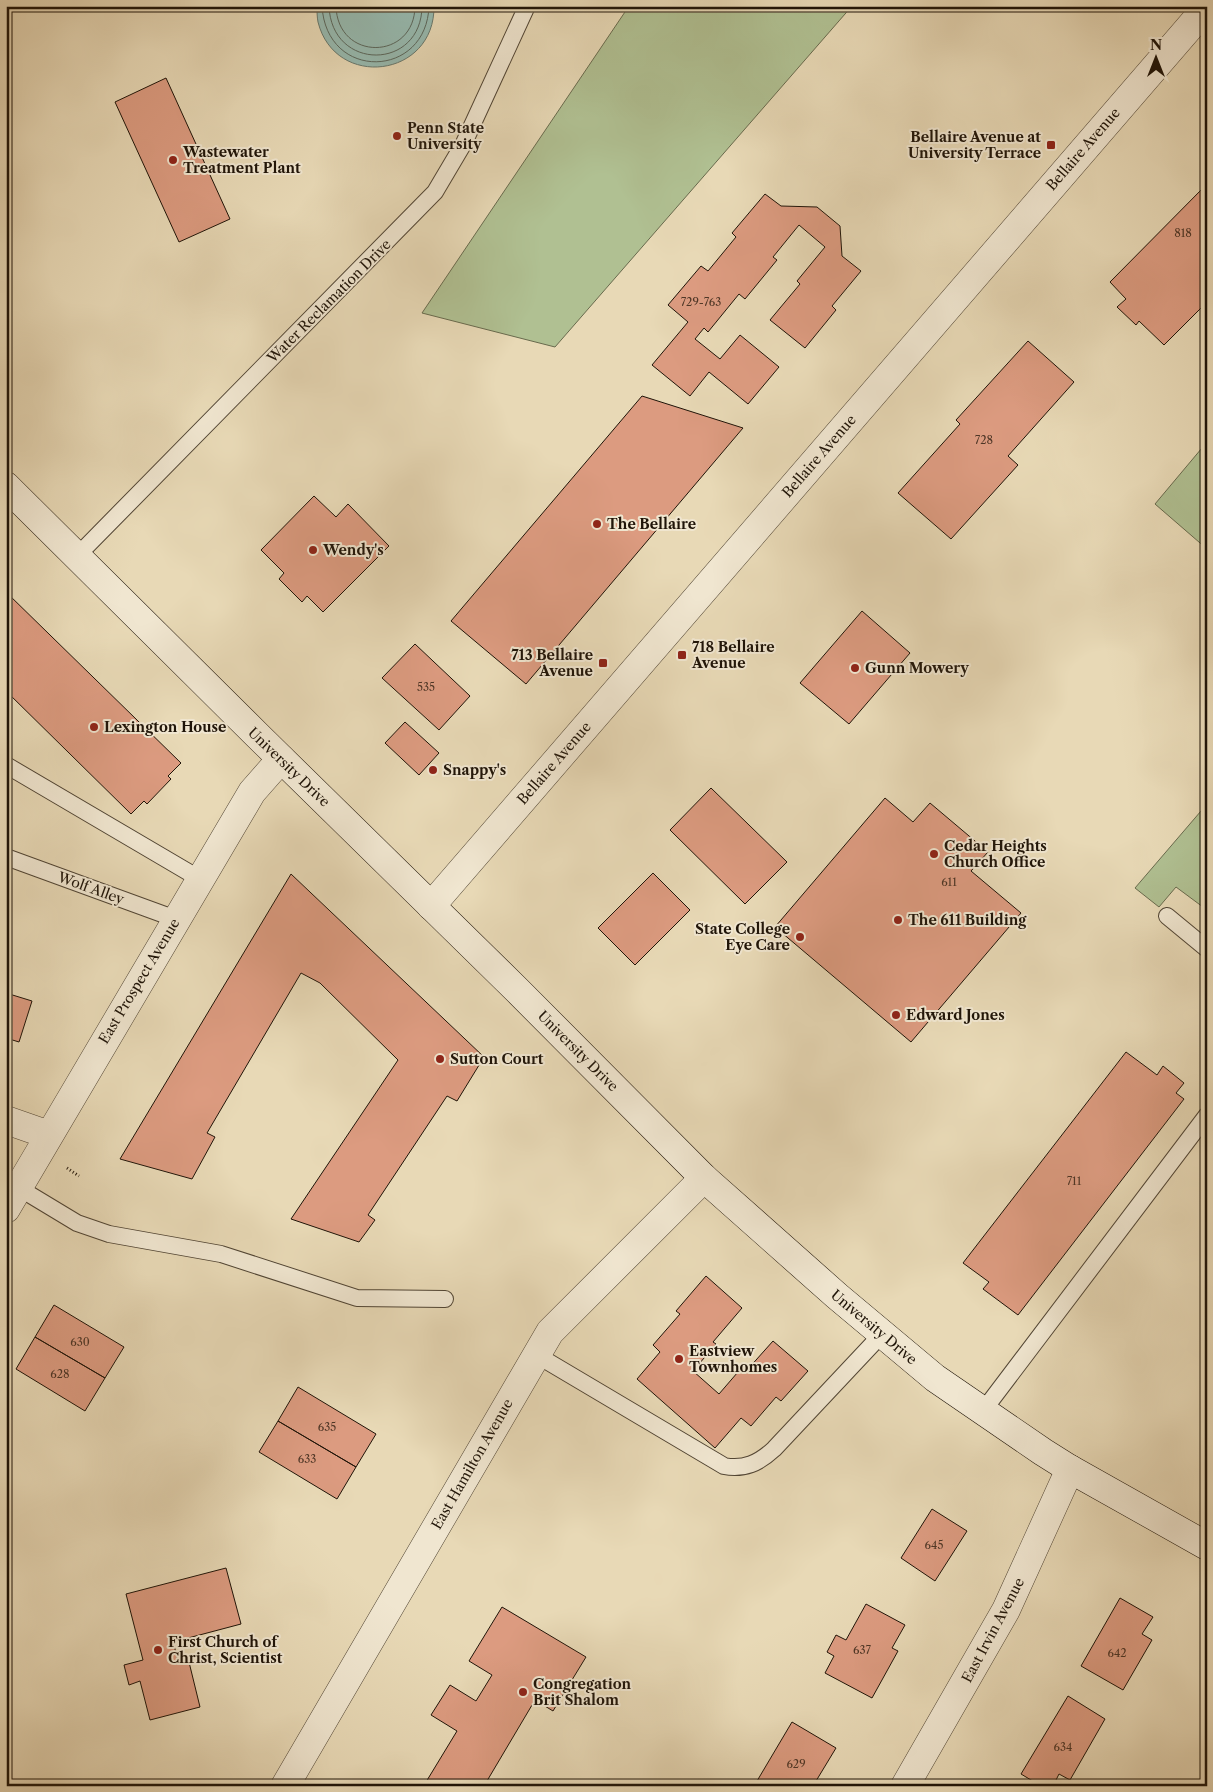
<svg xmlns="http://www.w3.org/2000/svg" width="1213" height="1792" viewBox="0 0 1213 1792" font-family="'Libre Caslon Text',serif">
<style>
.green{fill:#b0c092;stroke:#686a4d}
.water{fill:#97bab0;stroke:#67786d}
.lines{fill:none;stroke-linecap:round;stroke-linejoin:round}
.shore{stroke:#5b675c;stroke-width:1}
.building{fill:#dc9b80;stroke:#1f1408}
.lane-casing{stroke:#514534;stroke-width:18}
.street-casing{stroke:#514534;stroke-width:29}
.secondary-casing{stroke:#1f1408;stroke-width:29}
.path{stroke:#1f1408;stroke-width:3;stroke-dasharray:1 2.5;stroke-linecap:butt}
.lane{stroke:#f0e6d0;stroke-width:16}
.street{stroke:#f0e6d0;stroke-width:28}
.secondary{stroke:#f0e6d0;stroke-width:28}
.poi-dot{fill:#8f2418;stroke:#f0e6d0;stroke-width:2}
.labels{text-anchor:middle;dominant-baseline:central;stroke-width:4;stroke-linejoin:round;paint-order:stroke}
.number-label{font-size:11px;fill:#4e3626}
.poi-label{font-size:14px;font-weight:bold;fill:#1f1408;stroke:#f0e6d0;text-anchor:start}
.street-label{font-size:14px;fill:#1f1408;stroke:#f0e6d0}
</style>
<rect width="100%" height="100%" fill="#e8d9b6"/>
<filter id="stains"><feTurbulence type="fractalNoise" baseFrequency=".004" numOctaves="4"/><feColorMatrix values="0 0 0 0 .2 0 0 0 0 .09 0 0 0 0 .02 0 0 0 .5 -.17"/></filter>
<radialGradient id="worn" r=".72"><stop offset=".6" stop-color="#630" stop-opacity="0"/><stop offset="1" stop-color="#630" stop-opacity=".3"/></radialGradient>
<path class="green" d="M629 6H852L555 347 422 313Z
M1207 442V549L1155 504Z
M1207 804V910L1176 887 1159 907 1135 888Z"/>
<path class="water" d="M317 6H434C435 78 335 90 318 22 317 17 317 11 317 6Z"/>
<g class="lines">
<path class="shore" d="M322 6C326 82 427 79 429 6
M329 6C331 72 422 71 422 6
M336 6C337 62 415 61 415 6"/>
</g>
<path class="building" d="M166 78 230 219 179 242 115 102Z
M1207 184V302L1164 345 1139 321 1136 325 1117 307 1126 299 1110 282Z
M765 194 781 206 817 207 840 226 842 256 861 271 832 306 836 310 805 348 770 320 800 284 797 281 825 247 799 225 773 257 777 260 745 299 739 294 708 332 704 328 695 339 720 359 740 335 779 367 748 404 709 372 690 396 652 365 688 322 668 305 701 266 708 271 736 237 732 233Z
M1028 341 1074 382 1008 456 1018 465 951 539 898 493 960 424 956 420Z
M642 396 743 428 526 684 451 621Z
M314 496 336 517 348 504 389 546 323 612 307 596 302 602 279 579 284 573 261 550Z
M6 592 181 763 168 776 171 779 147 804 144 801 131 814 6 691Z
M862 611 910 653 849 724 800 683Z
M415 644 470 696 439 730 382 678Z
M405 722 439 753 419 775 385 743Z
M711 788 787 862 745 904 670 830Z
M885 798 913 822 930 803 988 852 971 871 1021 913 911 1042 775 927Z
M653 873 690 910 635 965 598 928Z
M291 874 484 1057 457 1101 447 1096 368 1215 375 1220 359 1242 291 1219 398 1060 320 983 301 973 207 1133 215 1137 192 1179 120 1159Z
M6 993 32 1001 19 1042 6 1038Z
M1126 1052 1157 1075 1163 1066 1184 1083 1176 1093 1184 1099 1018 1315 983 1289 989 1282 963 1263Z
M706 1276 742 1308 713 1342 716 1344 693 1371 719 1394 744 1365 748 1369 773 1341 808 1371 781 1401 776 1397 751 1426 741 1418 715 1448 637 1379 660 1352 653 1345 680 1314 676 1311Z
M54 1305 124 1347 105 1378 35 1337Z
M35 1337 105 1378 85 1411 16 1369Z
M298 1387 376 1434 356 1467 278 1421Z
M278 1421 356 1467 337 1499 259 1452Z
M932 1509 967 1531 935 1581 901 1558Z
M226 1568 241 1624 173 1642 178 1660 188 1658 200 1707 150 1720 140 1681 129 1685 124 1665 143 1660 126 1594Z
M1120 1598 1153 1617 1142 1634 1152 1640 1123 1690 1081 1666Z
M866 1604 905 1625 892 1648 898 1651 872 1698 825 1673 834 1656 827 1652 836 1635 846 1640Z
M502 1607 586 1657 553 1711 535 1700 484 1786H432L426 1782 457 1731 431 1715 450 1685 476 1701 492 1675 469 1661Z
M1068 1696 1105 1719 1070 1780 1059 1774 1053 1786H1041L1021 1774Z
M792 1722 836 1748 813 1786H766L757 1781Z"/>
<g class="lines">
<defs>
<path id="lane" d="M77 556 435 192 464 143 527 6
M6 765 200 879
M6 857 176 919
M1167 916 1207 949
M19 1188 77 1223 109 1234 221 1254 357 1298 445 1299
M535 1354 724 1466C744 1470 759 1463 774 1449L882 1334
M983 1411 1207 1115"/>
<path id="street" d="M431 906 1207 7
M6 1120 49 1135
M6 1209 252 792 281 759
M285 1786 550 1332 704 1178
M905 1786 1006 1610 1070 1469"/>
<path id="secondary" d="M6 486 257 735 517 990 704 1178 837 1296 935 1378 1043 1452 1070 1469 1207 1546"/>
</defs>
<use href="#lane" class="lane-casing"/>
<use href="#street" class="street-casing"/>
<use href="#secondary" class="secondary-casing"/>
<path class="path" d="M67 1168 79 1176"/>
<use href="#lane" class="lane"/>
<use href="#street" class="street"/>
<use href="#secondary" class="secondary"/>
</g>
<g class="poi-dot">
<circle cx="397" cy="136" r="5"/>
<rect x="1046" y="140" width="10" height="10" rx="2.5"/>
<circle cx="173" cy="160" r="5"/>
<circle cx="597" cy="524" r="5"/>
<circle cx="313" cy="550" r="5"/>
<rect x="677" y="650" width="10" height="10" rx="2.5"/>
<rect x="598" y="658" width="10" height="10" rx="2.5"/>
<circle cx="855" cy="668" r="5"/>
<circle cx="94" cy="727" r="5"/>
<circle cx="433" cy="770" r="5"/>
<circle cx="934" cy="854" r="5"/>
<circle cx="898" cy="920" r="5"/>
<circle cx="800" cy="937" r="5"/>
<circle cx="896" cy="1015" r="5"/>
<circle cx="440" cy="1059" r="5"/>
<circle cx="679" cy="1359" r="5"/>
<circle cx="158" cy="1650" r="5"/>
<circle cx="523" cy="1692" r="5"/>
</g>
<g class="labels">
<g class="number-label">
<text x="1183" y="233">818</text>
<text x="701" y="302">729-763</text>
<text x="984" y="440">728</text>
<text x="426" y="687">535</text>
<text x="949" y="882">611</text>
<text x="1074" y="1181">711</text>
<text x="80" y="1342">630</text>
<text x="60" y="1374">628</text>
<text x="327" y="1427">635</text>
<text x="307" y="1459">633</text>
<text x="934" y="1545">645</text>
<text x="862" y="1650">637</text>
<text x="1117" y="1653">642</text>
<text x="1063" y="1747">634</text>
<text x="796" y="1764">629</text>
</g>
<g class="poi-label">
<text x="407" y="128">Penn State<tspan x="407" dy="16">University</tspan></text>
<text x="1041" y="137" text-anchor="end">Bellaire Avenue at<tspan x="1041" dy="16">University Terrace</tspan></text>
<text x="183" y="152">Wastewater<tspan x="183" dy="16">Treatment Plant</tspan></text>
<text x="607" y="524">The Bellaire</text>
<text x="323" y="550">Wendy's</text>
<text x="692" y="647">718 Bellaire<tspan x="692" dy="16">Avenue</tspan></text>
<text x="593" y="655" text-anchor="end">713 Bellaire<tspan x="593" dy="16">Avenue</tspan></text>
<text x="865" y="668">Gunn Mowery</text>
<text x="104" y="727">Lexington House</text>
<text x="443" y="770">Snappy's</text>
<text x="944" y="846">Cedar Heights<tspan x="944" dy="16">Church Office</tspan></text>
<text x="908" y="920">The 611 Building</text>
<text x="790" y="929" text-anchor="end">State College<tspan x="790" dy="16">Eye Care</tspan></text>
<text x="906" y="1015">Edward Jones</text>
<text x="450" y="1059">Sutton Court</text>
<text x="689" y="1351">Eastview<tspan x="689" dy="16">Townhomes</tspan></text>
<text x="168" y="1642">First Church of<tspan x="168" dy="16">Christ, Scientist</tspan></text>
<text x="533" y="1684">Congregation<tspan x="533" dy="16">Brit Shalom</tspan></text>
</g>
<g class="street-label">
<text transform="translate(1083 149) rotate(-49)">Bellaire Avenue</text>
<text transform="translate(329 301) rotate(-45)">Water Reclamation Drive</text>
<text transform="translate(819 456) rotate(-49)">Bellaire Avenue</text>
<text transform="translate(554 763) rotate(-49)">Bellaire Avenue</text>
<text transform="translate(289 767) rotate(44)">University Drive</text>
<text transform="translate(91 888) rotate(20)">Wolf Alley</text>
<text transform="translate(139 981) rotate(-59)">East Prospect Avenue</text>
<text transform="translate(578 1051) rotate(45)">University Drive</text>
<text transform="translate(874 1327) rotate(40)">University Drive</text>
<text transform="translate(472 1464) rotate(-60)">East Hamilton Avenue</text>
<text transform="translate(993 1630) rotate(-62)">East Irvin Avenue</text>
</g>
</g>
<rect width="1213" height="1792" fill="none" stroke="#e8d9b6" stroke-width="25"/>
<rect x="8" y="8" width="1198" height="1777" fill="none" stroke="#1f1408" stroke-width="2.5"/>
<rect x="12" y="12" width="1188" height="1767" fill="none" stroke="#1f1408"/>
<g transform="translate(1156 58)" stroke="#f0e6d0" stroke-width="4" paint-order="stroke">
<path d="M0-4L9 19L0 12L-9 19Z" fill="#1f1408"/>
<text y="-8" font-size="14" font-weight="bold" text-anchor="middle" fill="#1f1408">N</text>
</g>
<rect width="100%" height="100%" filter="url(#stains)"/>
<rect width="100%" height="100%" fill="url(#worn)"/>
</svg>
